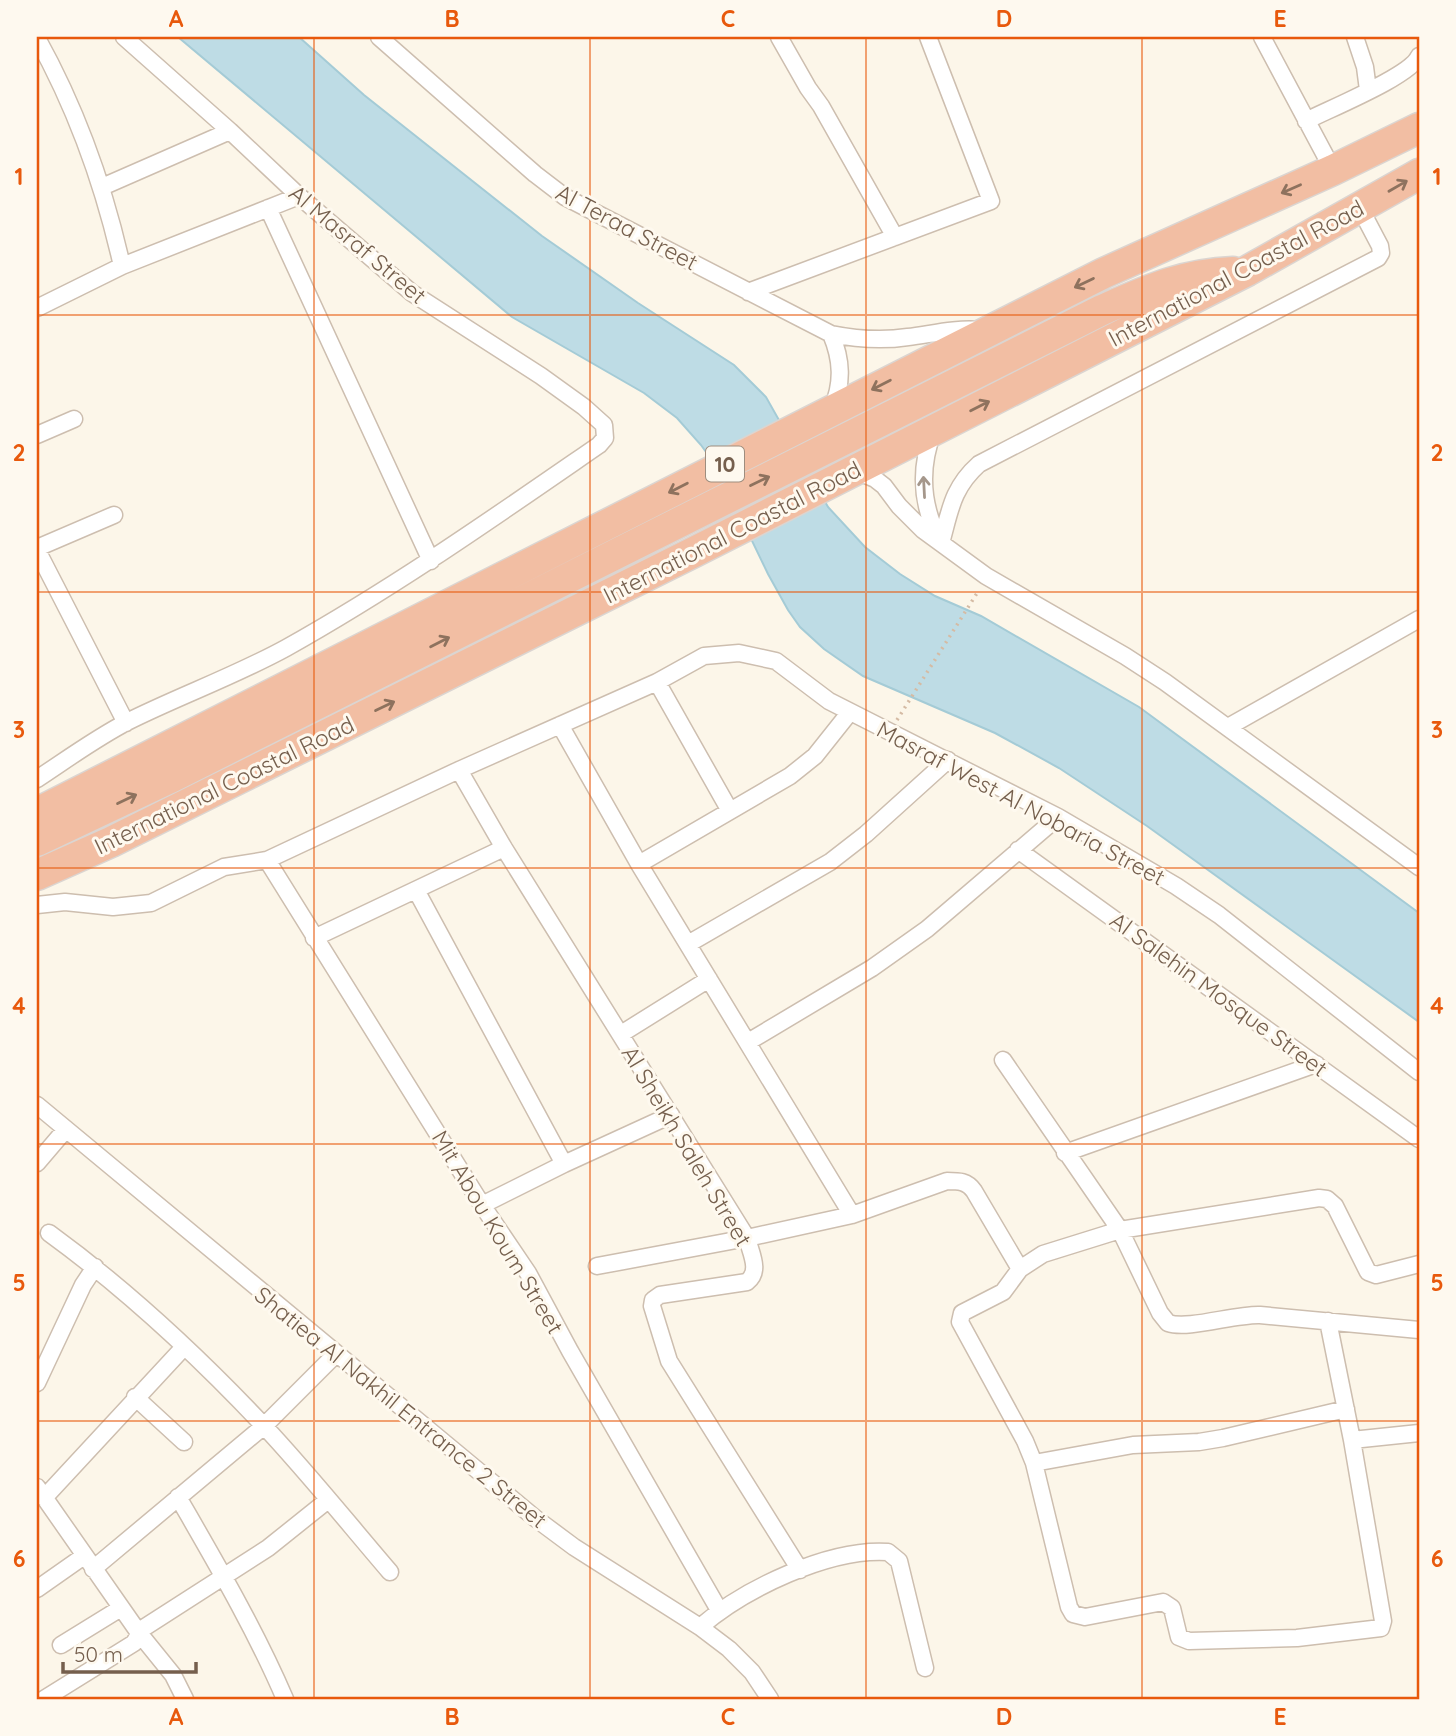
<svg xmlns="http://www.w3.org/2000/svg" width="1456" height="1736" viewBox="0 0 1456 1736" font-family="Quicksand,sans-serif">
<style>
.water{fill:#bedce5;stroke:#a4cbd6;stroke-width:2}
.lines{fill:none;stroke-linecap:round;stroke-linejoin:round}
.street-casing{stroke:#cdbeaf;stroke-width:19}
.highway-casing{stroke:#dbd5d1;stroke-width:33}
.path{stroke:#d5bba4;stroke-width:3.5;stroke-dasharray:2 5;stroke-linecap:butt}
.street{stroke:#fff;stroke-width:16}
.highway{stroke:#f2bea3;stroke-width:30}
.oneway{stroke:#8e725e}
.oneway2{stroke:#a5978b}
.grid{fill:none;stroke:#e8590c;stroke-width:2;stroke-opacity:0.55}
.labels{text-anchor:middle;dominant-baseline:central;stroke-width:6;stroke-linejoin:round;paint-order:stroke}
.shield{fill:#fef9ef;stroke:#9e8d7e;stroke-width:2}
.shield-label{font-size:21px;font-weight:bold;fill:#755f4d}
.street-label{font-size:23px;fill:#755f4d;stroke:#fef9ef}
.neatline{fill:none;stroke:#e8590c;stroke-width:2.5}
.grid-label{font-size:23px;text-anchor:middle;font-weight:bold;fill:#e8590c}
</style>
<rect width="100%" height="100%" fill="#fcf6e9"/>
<path class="water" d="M178 37H299L364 95 542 236 638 303 734 365 766 397 828 507 865 547 900 574 935 596 981 616 1139 707 1419 913V1022L1147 826 1059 768 995 733 863 676 824 649 800 627 788 610 768 574 716 466 701 445 677 418 644 393 512 317Z"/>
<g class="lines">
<defs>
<path id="street" d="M379 37 535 174 565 197 831 334C856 339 882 341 908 337 932 334 955 328 979 330
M779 37 808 88 821 106 895 237
M1262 37 1333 170
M1355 37 1365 67 1368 90
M37 38C77 110 104 186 122 266
M1306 121C1329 109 1411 76 1419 56
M102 187 230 131
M268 208 431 561
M748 292 991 201 928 37
M37 308 122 266 299 196
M831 334C842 360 843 383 832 409
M933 432C919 469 921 505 940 541
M37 435 74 419
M854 470 875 479 884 486 899 506 923 530 986 576 1125 656 1165 682 1419 867
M941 543C950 511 952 488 979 464L1378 258 1381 253 1380 246 1360 208
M37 548 114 515
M37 550 126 723
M657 682 730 811
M560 725 639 864 852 1215
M1228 727 1419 619
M459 770 504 848 747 1238C751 1254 761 1271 747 1282L660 1295 653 1300 652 1306 669 1361 800 1570
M37 779C66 760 96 738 127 722 179 696 235 676 286 648 395 587 496 516 599 445L605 438 604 425 584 407 541 376 412 293 299 196 230 131 124 37
M1018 850 1419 1139
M267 860 482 1205 528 1273 570 1351 719 1610
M639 864 790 776 815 756 850 712
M416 890 564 1164
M37 905 65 902 113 907 151 903 224 867 267 860 459 770 657 682 704 656 739 653 776 661 829 701 1058 817 1176 886 1219 915 1419 1072
M314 938 504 848
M688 944 830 862 866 834 948 760
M621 1034 709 979
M748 1042 872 968 927 929 1058 817
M1003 1060 1120 1230 1160 1313 1168 1323C1188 1330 1235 1314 1260 1315L1419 1330
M37 1105 535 1518 574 1547 700 1627 729 1649 752 1672 770 1699
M1065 1153 1316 1064
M37 1163 66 1129
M482 1205 564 1164 671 1115
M49 1233C126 1289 198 1356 264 1426 308 1473 348 1523 390 1572
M597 1266 747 1238 852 1215 947 1181C959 1181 967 1181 974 1191L1020 1269 1043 1254 1120 1230 1319 1198 1327 1199 1335 1206 1368 1272 1376 1275 1419 1264
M1020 1269 1003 1292 962 1313 960 1322 1025 1441 1034 1463 1069 1607 1073 1614 1085 1617 1163 1602 1172 1608 1179 1637 1189 1641 1297 1638 1381 1628 1383 1621 1352 1440
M1328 1321 1352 1440 1419 1433
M37 1383 83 1285 95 1267
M135 1397 184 1442
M1034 1463 1133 1445 1199 1442 1223 1438 1346 1409
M37 1487 139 1633 173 1675 185 1699
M178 1497C216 1563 255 1629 285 1699
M44 1498 184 1347
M93 1569 264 1426 336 1354
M37 1589 84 1556
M700 1627C744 1589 829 1548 888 1552L899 1561 925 1668
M61 1645 121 1608
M44 1699 134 1643 142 1629 268 1548 328 1500"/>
<path id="highway" d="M37 813 1104 273 1333 170 1419 128
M37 841 168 779 1102 310C1148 290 1182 274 1233 272
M37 875 111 842 694 552 1247 271 1419 174"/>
</defs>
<use href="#street" class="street-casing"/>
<use href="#highway" class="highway-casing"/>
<path class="path" d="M897 720 979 590"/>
<use href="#street" class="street"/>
<use href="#highway" class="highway"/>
</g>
<defs><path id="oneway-shaft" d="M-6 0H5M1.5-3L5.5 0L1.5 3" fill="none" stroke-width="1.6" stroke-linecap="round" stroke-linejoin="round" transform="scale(1.75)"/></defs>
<g class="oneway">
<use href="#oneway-shaft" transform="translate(1398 186) rotate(-30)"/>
<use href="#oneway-shaft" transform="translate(1291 189) rotate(156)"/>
<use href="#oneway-shaft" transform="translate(1084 283) rotate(154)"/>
<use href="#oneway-shaft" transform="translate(881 385) rotate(153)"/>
<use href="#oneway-shaft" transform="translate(980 406) rotate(-27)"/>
<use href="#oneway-shaft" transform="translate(760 481) rotate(-26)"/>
<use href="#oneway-shaft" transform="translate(678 488) rotate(153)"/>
<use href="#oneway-shaft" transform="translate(440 642) rotate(-27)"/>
<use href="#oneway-shaft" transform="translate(385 706) rotate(-26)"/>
<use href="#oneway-shaft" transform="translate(127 799) rotate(-26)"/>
</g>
<use class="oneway2" href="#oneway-shaft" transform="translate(924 487) rotate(-93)"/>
<path class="grid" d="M314 37V1699M590 37V1699M866 37V1699M1142 37V1699M37 315H1419M37 592H1419M37 868H1419M37 1144H1419M37 1421H1419"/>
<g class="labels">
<rect class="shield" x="706" y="446.5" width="38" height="35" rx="5"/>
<g class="shield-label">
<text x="725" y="464">10</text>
</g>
<g class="street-label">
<text transform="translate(627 227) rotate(28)">Al Teraa Street</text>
<text transform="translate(358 244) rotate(40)">Al Masraf Street</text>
<text transform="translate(1236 273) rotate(-28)">International Coastal Road</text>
<text transform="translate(732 532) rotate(-27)">International Coastal Road</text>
<text transform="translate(224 785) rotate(-26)">International Coastal Road</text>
<text transform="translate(1021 803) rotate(28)">Masraf West Al Nobaria Street</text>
<text transform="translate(1219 994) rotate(36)">Al Salehin Mosque Street</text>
<text transform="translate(687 1146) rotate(59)">Al Sheikh Saleh Street</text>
<text transform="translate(498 1232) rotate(59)">Mit Abou Koum Street</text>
<text transform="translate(401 1407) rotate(39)">Shatiea Al Nakhil Entrance 2 Street</text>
</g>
</g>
<rect width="1456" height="1736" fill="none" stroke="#fef9ef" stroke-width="77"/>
<path d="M63 1662v10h133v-10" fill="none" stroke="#755f4d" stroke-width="3.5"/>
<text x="74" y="1662" font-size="21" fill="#755f4d" stroke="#fef9ef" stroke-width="5" paint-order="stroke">50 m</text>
<rect x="38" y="38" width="1380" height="1660" class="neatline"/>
<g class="grid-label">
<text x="176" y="27">A</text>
<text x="452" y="27">B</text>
<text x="728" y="27">C</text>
<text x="1004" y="27">D</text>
<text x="1280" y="27">E</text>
<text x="19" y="185">1</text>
<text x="1437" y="185">1</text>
<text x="19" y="461">2</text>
<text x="1437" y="461">2</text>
<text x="19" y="738">3</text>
<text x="1437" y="738">3</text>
<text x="19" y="1014">4</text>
<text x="1437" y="1014">4</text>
<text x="19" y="1291">5</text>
<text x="1437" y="1291">5</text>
<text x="19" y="1567">6</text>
<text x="1437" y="1567">6</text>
<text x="176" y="1725">A</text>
<text x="452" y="1725">B</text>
<text x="728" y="1725">C</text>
<text x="1004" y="1725">D</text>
<text x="1280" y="1725">E</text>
</g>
</svg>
